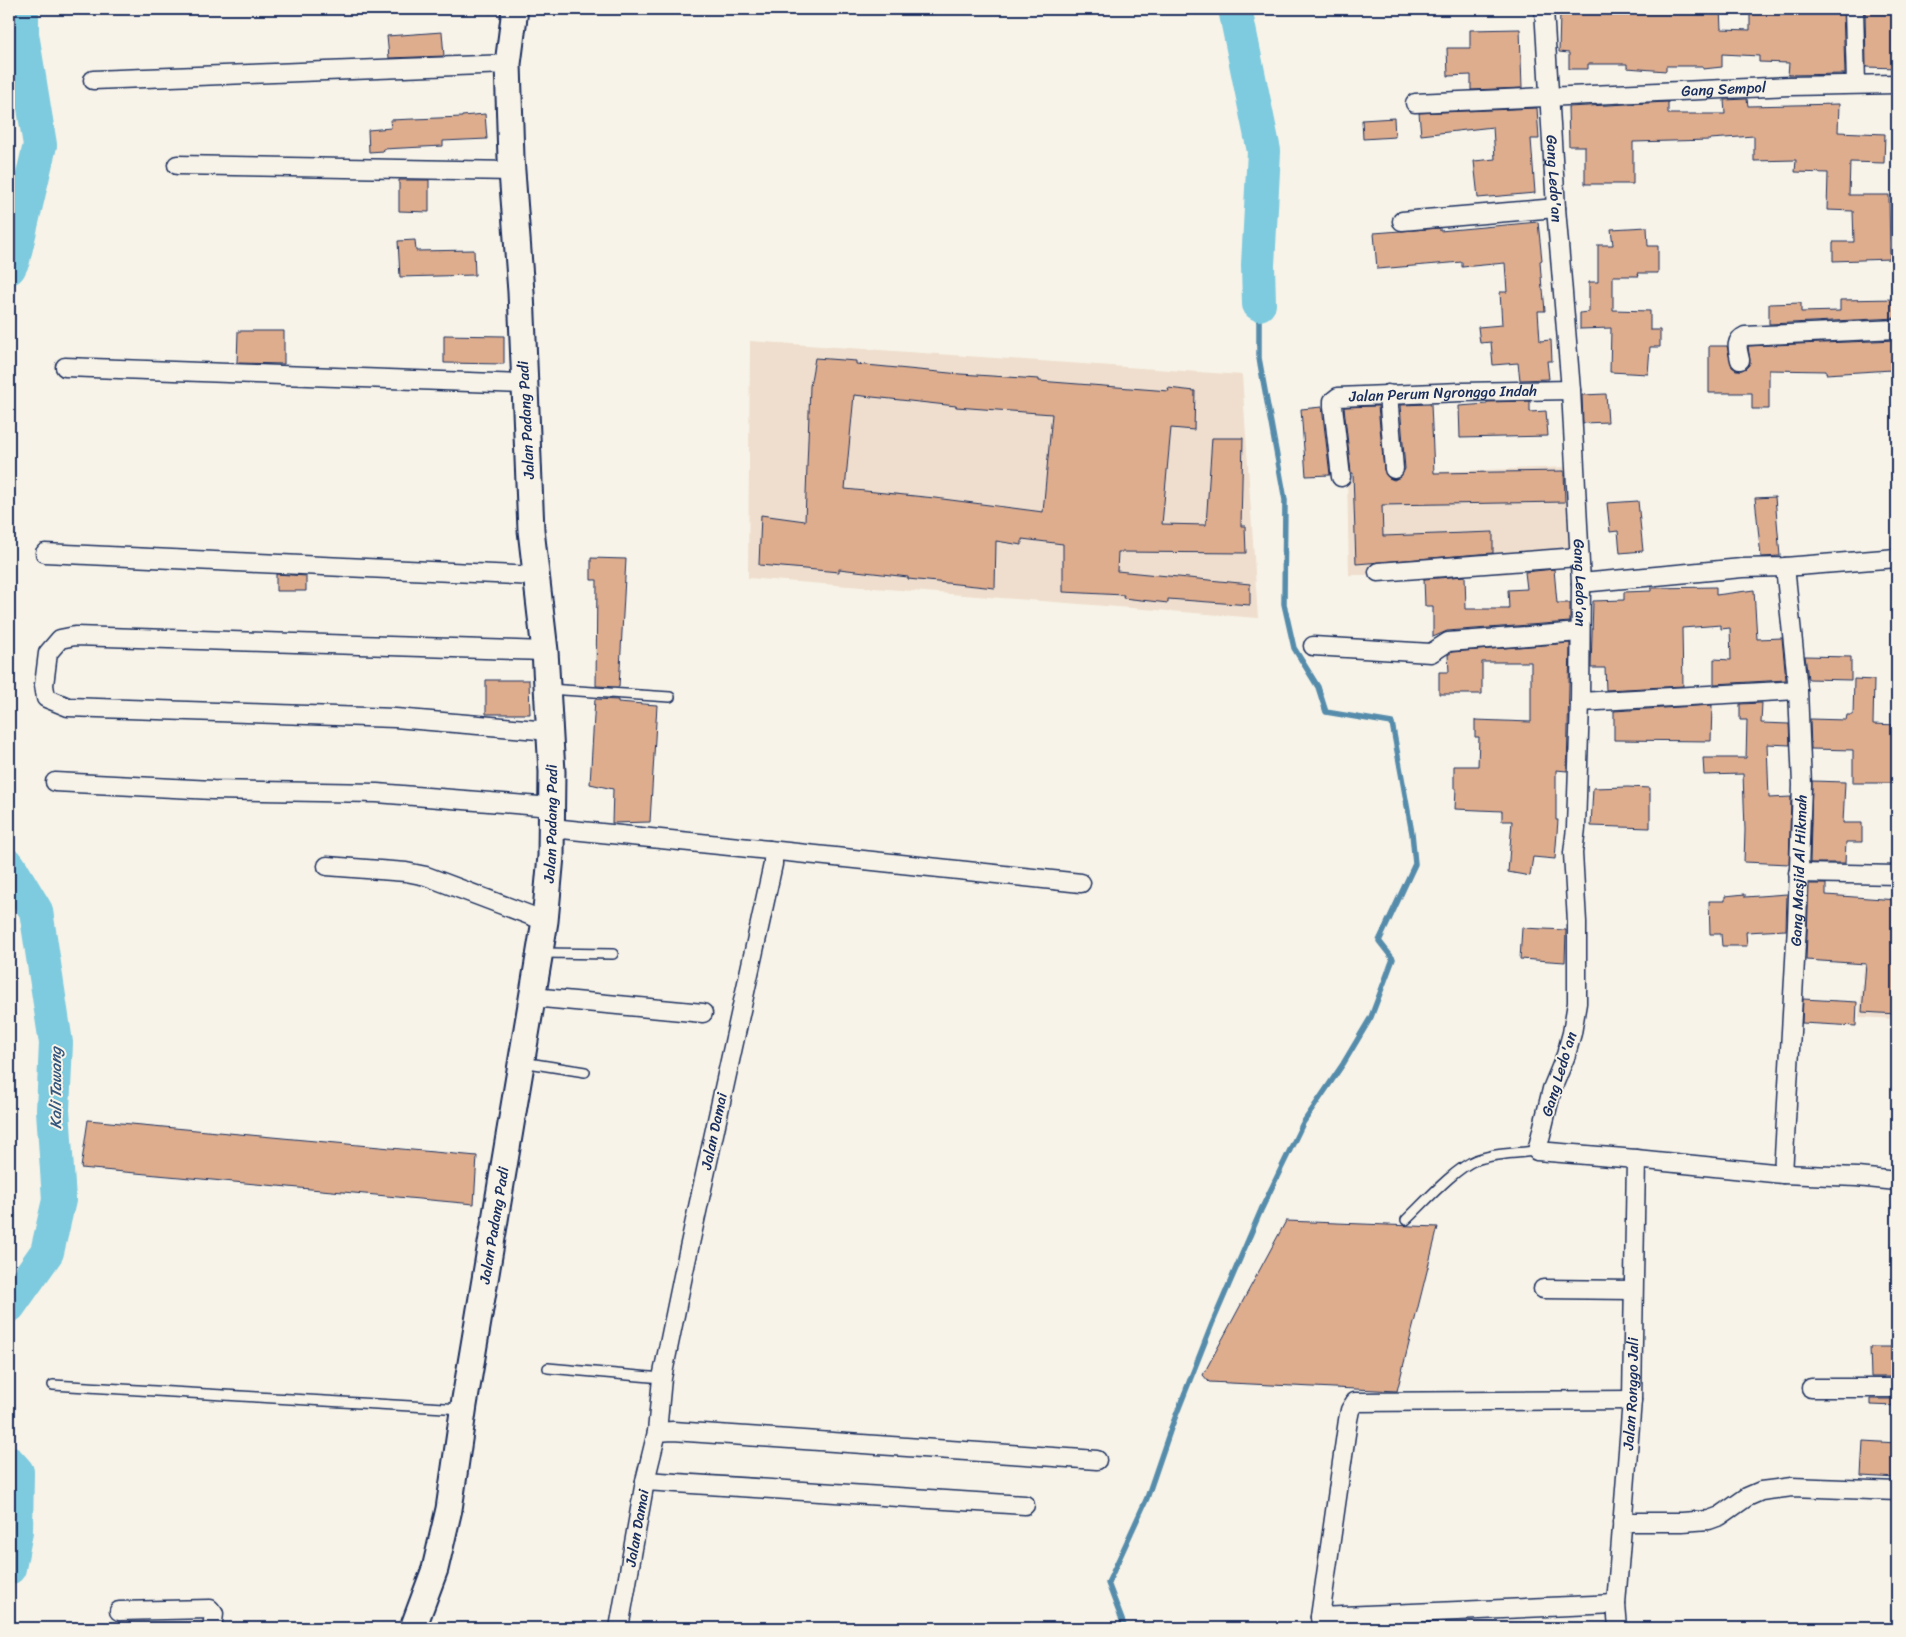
<svg xmlns="http://www.w3.org/2000/svg" width="1906" height="1637" viewBox="0 0 1906 1637" font-family="Sriracha,sans-serif">
<style>
.built{fill:#efdecd}
.lines{fill:none;stroke-linecap:round;stroke-linejoin:round}
.stream{stroke:#568cab;stroke-width:5.5}
.river{stroke:#7ecade;stroke-width:34}
.building{fill:#ddad8e;stroke:#1b2f5e;fill-rule:evenodd}
.service-casing{stroke:#1b2f5e;stroke-width:12}
.minor-casing{stroke:#1b2f5e;stroke-width:21}
.secondary-casing{stroke:#1b2f5e;stroke-width:29}
.service{stroke:#f7f3e8;stroke-width:9}
.minor{stroke:#f7f3e8;stroke-width:18}
.secondary{stroke:#f7f3e8;stroke-width:25}
.labels{text-anchor:middle;dominant-baseline:central;stroke-width:4;stroke-linejoin:round;paint-order:stroke}
.street-label{font-size:15px;fill:#1b2f5e;stroke:#f7f3e8}
.water-label{font-size:16px;font-style:italic;fill:#34567e;stroke:#f7f3e8}
</style>
<rect width="100%" height="100%" fill="#f7f3e8"/>
<filter id="ink" filterUnits="userSpaceOnUse"><feTurbulence type="fractalNoise" baseFrequency=".02" numOctaves="2"/><feDisplacementMap in="SourceGraphic" scale="10" xChannelSelector="R" yChannelSelector="G"/><feConvolveMatrix kernelMatrix="1 2 1 2 8 2 1 2 1" color-interpolation-filters="sRGB"/></filter>
<g filter="url(#ink)">
<path class="built" d="M750 341 1242 375 1258 618 748 578Z
M1570 467 1574 559 1518 562 1508 574 1349 575 1347 475Z
M1897 934 1895 979 1897 980V995L1863 993 1862 1012 1897 1014V1019L1859 1017 1864 966 1894 968Z"/>
<g class="lines">
<path class="stream" d="M490 9V11
M1125 1628 1108 1583 1147 1498 1171 1428 1212 1324 1261 1210 1303 1123 1343 1064 1371 1017 1393 959 1379 941 1415 864 1412 833 1392 723 1326 712 1318 687 1294 648 1284 604 1285 500 1259 358V304"/>
<path class="river" d="M1235 9 1264 151 1258 265 1259 304
M9 268 13 260 40 145 22 34V9
M9 866 36 911 56 1043 53 1110 59 1200 47 1252 9 1306
M9 1463 17 1472 16 1531 9 1568"/>
</g>
<path class="building" d="M1564 9H1720L1721 29 1750 30V9H1807V12L1843 10 1845 74 1788 75 1789 63 1759 62V56L1722 54V67L1703 69V66H1666V71L1627 68V64H1588V69H1569V53L1559 52 1560 12H1564Z
M1874 9H1897V68L1866 67 1865 10Z
M1520 29 1522 88 1471 90V75L1448 76 1447 48H1470V30Z
M442 32 444 56 389 58 387 36Z
M1747 99 1748 106 1839 104 1838 132 1885 134 1884 163 1850 162 1849 195H1889L1890 259 1833 261V242H1854L1853 211 1827 210 1828 173 1795 172 1796 160 1754 161V136L1710 139V140L1633 142V184H1585V146H1569L1568 107 1668 102V114H1725L1724 100Z
M1537 108 1539 139H1531L1535 193 1478 198 1474 161 1495 159 1493 127 1421 135 1419 113Z
M485 114 487 139 443 141V146L383 149 384 151 369 152 368 130 391 128 390 120 462 117V116Z
M1394 118 1395 137 1363 139 1362 120Z
M399 180H429V212L399 211Z
M1538 222 1542 260 1540 261 1542 289H1543L1545 311H1538L1540 341 1551 340 1552 361H1547L1549 379 1520 380 1518 363 1493 365 1491 342 1480 343 1478 327 1502 325 1500 292H1507L1505 263 1462 267V262L1377 269 1374 233 1440 228V231Z
M1647 227 1648 246H1658V273H1638L1639 276H1613V310L1650 311V330H1660V347H1650L1648 374 1610 372 1611 328 1580 329V313L1589 312V282H1598V245H1613L1611 229Z
M415 240 416 251 474 250 475 275 400 277 398 241Z
M1897 299V318L1769 324V304L1801 303V312L1840 311V300Z
M238 331H284V364L237 363Z
M444 335 504 336V364L444 363Z
M1897 340V368L1892 370 1826 374V371L1769 370V409H1752V393H1709V346H1727L1732 367 1736 370H1742L1747 367 1750 363 1748 346Z
M815 358 856 361V364L960 374 1039 379V381L1169 391 1168 388 1195 391 1194 430 1171 428 1162 524 1206 525 1212 438H1243L1241 526H1245L1246 553 1118 552 1117 571 1250 584V605L1168 599V603L1123 598 1124 595 1063 592V544L1022 539V545L996 541 995 588 908 579V577L839 569V572L759 565 761 515 805 521 810 386ZM854 395 956 406V407L1052 414 1043 512 935 498 845 489Z
M1606 394 1608 422 1583 423 1582 395Z
M1530 401V412L1546 411 1548 436 1460 438 1459 406 1487 404V402Z
M1431 404 1434 473 1564 471 1565 502 1382 505 1383 536 1493 532V553L1356 564 1353 473H1351L1344 407 1378 406 1384 470 1389 478 1394 480 1400 477 1405 469 1400 405Z
M1322 407 1330 475 1306 476 1301 409Z
M1775 497 1780 556 1761 557 1755 498Z
M1638 501 1643 551 1620 553 1618 531 1610 532 1607 503Z
M591 558 626 559 619 687 596 686 597 580H591Z
M1554 569 1557 603H1570V622L1447 631 1433 637V606H1425L1424 579 1465 576 1466 609H1509L1508 590 1527 589 1525 572Z
M276 574 306 576V591H276Z
M1716 587V595L1754 590 1757 639 1782 638 1786 680 1714 684V659L1731 660 1730 628 1721 629V625L1682 628 1683 686 1606 690 1605 668H1591L1593 601 1624 600V592L1651 591V588Z
M1570 643 1567 771 1556 770V820H1558L1555 859 1533 857 1530 876 1508 872 1512 821H1502V811L1455 809 1456 788H1454V766H1478L1479 737H1475V720L1531 722V662H1482V694H1439V672H1449L1448 655 1452 652Z
M1805 656 1851 657V680L1808 679Z
M1854 679 1874 680 1873 724 1897 725V759L1894 758V783H1853V750L1811 749 1810 719 1846 720 1847 715H1853Z
M486 680H529L530 714H486Z
M595 699 618 700V702L657 705 650 822 612 823 613 789 590 784Z
M1762 703 1761 723 1789 724 1790 745 1767 744 1769 798 1791 797 1789 864 1744 862 1745 830 1743 774 1704 775 1703 758H1746L1747 720H1740V704Z
M1712 705 1711 741 1614 740V711Z
M1812 781 1845 782 1843 823H1862V842H1846L1845 863H1810Z
M1628 787 1650 788V828L1591 826 1593 788Z
M1809 884H1826V895L1897 900V1014L1862 1012 1866 964 1806 960Z
M1745 894V897L1787 894 1786 930 1746 932 1747 946H1722L1721 934H1710L1709 901H1725V896Z
M1522 928 1566 930 1565 962 1520 959Z
M1803 999 1857 1002 1856 1026 1802 1023Z
M88 1120 477 1156 474 1204 81 1168Z
M1286 1221 1438 1227 1397 1391 1209 1382 1203 1375Z
M1870 1347H1897V1377H1871Z
M1870 1399H1897V1406L1870 1405Z
M1863 1441 1897 1443V1478L1861 1476Z"/>
<g class="lines">
<defs>
<path id="service" d="M548 689 670 697
M543 953 613 954
M522 1062 585 1072
M1406 1220C1423 1204 1455 1168 1476 1160 1496 1153 1517 1153 1537 1151
M548 1368 662 1378
M53 1385 462 1409"/>
<g id="minor">
<path id="s1" d="M1544 9 1556 208 1571 390 1581 583 1580 702 1576 828 1573 853 1577 922V1003L1572 1033 1566 1055 1552 1089 1537 1151 1636 1159 1783 1174 1857 1177 1897 1181"/>
<path d="M1854 9 1856 84"/>
<path d="M93 80 508 64"/>
<path id="s2" d="M1415 103 1790 86 1897 84"/>
<path d="M177 165 512 171"/>
<path d="M1402 221 1556 208"/>
<path d="M1740 360C1738 350 1734 341 1745 336L1897 329"/>
<path d="M65 367 524 384"/>
<path d="M1388 394 1394 469"/>
<path id="s3" d="M1341 477 1333 406V401L1338 397 1461 392 1571 390"/>
<path d="M45 553 536 576"/>
<path d="M1378 572 1578 557"/>
<path d="M1581 583 1742 568 1785 567 1897 558"/>
<path d="M1313 646 1431 653 1448 642 1580 632"/>
<path d="M545 651 75 636 60 639 48 653 44 685 46 698 68 707 395 718 550 731"/>
<path d="M1580 702 1798 690"/>
<path d="M55 782 213 790 377 793 552 807"/>
<path d="M552 828 769 850 773 856V864L684 1271 662 1378 657 1432 645 1481 619 1628"/>
<path d="M769 850 1081 883"/>
<path d="M327 866 406 872 426 876 545 921"/>
<path d="M1798 873 1897 875"/>
<path d="M532 997 703 1013"/>
<path id="s4" d="M1783 1174 1797 925 1802 785 1798 690 1785 567"/>
<path d="M1543 1289 1633 1290"/>
<path d="M1811 1388H1897"/>
<path d="M657 1432 673 1431 1097 1460"/>
<path d="M645 1481 1025 1505"/>
<path d="M1622 1522H1682L1709 1520 1720 1516 1747 1497 1761 1491 1792 1487 1897 1491"/>
<path d="M119 1611 210 1609 214 1614 212 1628"/>
<path d="M1320 1617 1616 1604"/>
<path d="M1322 1628 1320 1617 1348 1420 1350 1410 1355 1402 1632 1400"/>
<path id="s5" d="M1618 1628 1616 1604 1632 1400 1636 1159"/>
</g>
<g id="secondary">
<path id="s6" d="M413 1628 435 1569 449 1509 464 1405 545 921 551 856 552 772 545 651 531 530 521 292 511 158 508 64 515 9"/>
</g>
</defs>
<use href="#service" class="service-casing"/>
<use href="#minor" class="minor-casing"/>
<use href="#secondary" class="secondary-casing"/>
<use href="#service" class="service"/>
<use href="#minor" class="minor"/>
<use href="#secondary" class="secondary"/>
</g>
</g>
<g class="labels">
<g class="street-label">
<text stroke="none"><textPath href="#s2" startOffset="309">Gang Sempol</textPath></text>
<text stroke="none"><textPath href="#s1" startOffset="170">Gang Ledo'an</textPath></text>
<text stroke="none"><textPath href="#s3" startOffset="188">Jalan Perum Ngronggo Indah</textPath></text>
<text transform="translate(526 420) rotate(-93)">Jalan Padang Padi</text>
<text stroke="none"><textPath href="#s1" startOffset="575">Gang Ledo'an</textPath></text>
<text stroke="none"><textPath href="#s6" startOffset="818">Jalan Padang Padi</textPath></text>
<text stroke="none"><textPath href="#s4" startOffset="304">Gang Masjid Al Hikmah</textPath></text>
<text transform="translate(1559 1074) rotate(-73)">Gang Ledo'an</text>
<text transform="translate(714 1131) rotate(-78)">Jalan Damai</text>
<text stroke="none"><textPath href="#s6" startOffset="412">Jalan Padang Padi</textPath></text>
<text stroke="none"><textPath href="#s5" startOffset="235">Jalan Ronggo Jali</textPath></text>
<text transform="translate(637 1528) rotate(-80)">Jalan Damai</text>
</g>
<g class="water-label">
<text transform="translate(55 1088) rotate(-90)">Kali Tawang</text>
</g>
</g>
<rect width="1906" height="1637" fill="none" stroke="#f7f3e8" stroke-width="30"/>
<rect x="15" y="15" width="1876" height="1607" fill="none" stroke="#1b2f5e" stroke-width="2" filter="url(#ink)"/>
</svg>
